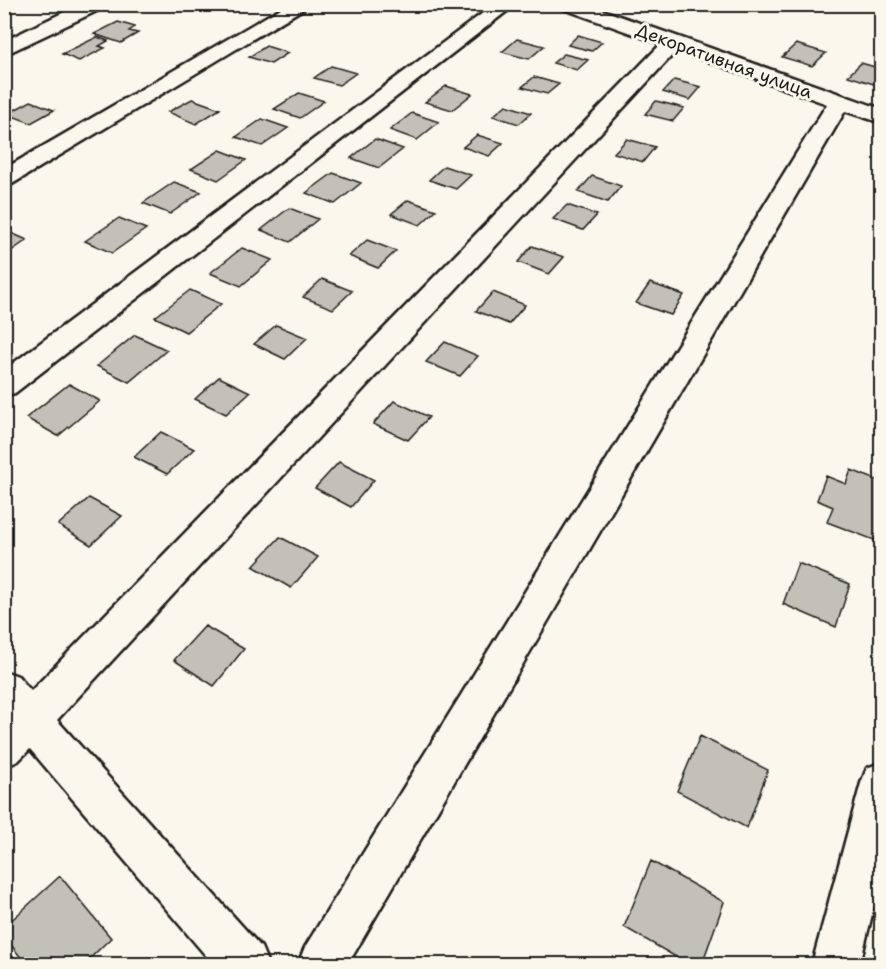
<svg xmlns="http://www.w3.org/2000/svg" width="886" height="969" viewBox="0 0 886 969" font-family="'Shantell Sans',sans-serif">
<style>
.building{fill:#c3c0b8;stroke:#1c1c1c;stroke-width:1.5}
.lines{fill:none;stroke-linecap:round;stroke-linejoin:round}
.street-casing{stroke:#1c1c1c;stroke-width:5}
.street{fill:#fbf7ec;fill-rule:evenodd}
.labels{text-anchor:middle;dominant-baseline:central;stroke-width:6;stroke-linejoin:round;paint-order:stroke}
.far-street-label{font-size:18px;fill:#1c1c1c;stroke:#fbf7ec}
</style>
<rect width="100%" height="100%" fill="#fbf7ec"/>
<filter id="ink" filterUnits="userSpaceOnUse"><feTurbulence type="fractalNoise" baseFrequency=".0167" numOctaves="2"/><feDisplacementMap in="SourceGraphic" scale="12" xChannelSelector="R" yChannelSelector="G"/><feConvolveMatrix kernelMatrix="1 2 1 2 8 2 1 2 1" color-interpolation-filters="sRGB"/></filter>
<g filter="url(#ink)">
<path class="building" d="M118 22 135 27 129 31 138 33 121 43 94 34Z
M578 35 602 42 592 51 568 45Z
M97 37 108 41 99 46 105 48 79 61 62 54Z
M517 39 544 46 529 59 502 52Z
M796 44 826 53 812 66 782 57Z
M266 46 288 53 271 64 249 57Z
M564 54 588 60 577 70 553 63Z
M861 63 882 69 880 86 848 76Z
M331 66 356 73 339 85 314 78Z
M534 77 559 84 547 94 522 87Z
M674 80 701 87 690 100 663 92Z
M446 86 472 94 452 110 425 102Z
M299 93 324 101 300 118 274 109Z
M192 99 220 109 196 124 168 112Z
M31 101 54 110 31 123 7 114Z
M656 101 684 108 673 121 645 114Z
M506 105 531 113 519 124 493 116Z
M412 113 439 122 417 140 390 130Z
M262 119 288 128 262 146 236 137Z
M477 135 503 143 489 156 463 147Z
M375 139 403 149 379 168 351 158Z
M627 139 655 147 643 162 614 153Z
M220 150 246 160 218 180 191 169Z
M444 166 471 175 456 189 429 180Z
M333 173 361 183 335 204 306 193Z
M592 176 621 186 608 202 578 192Z
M174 182 201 192 170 214 143 203Z
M408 200 436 210 420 225 391 214Z
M567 205 597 215 583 230 553 219Z
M289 208 318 219 290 242 261 230Z
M119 218 146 229 112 253 85 241Z
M4 230 27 240 4 256Z
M367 240 396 251 378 268 349 256Z
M532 246 564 257 549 274 518 262Z
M242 248 272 260 241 286 210 273Z
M322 279 352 291 333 309 303 297Z
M650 283 684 295 671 315 636 303Z
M190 290 221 304 186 332 155 317Z
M493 292 525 305 509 324 476 311Z
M276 325 307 338 285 359 254 344Z
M135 335 167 350 129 382 97 366Z
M445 342 478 356 460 376 426 362Z
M219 377 250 392 226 414 195 399Z
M69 384 100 401 58 436 26 418Z
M394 401 429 417 408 440 373 424Z
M161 432 194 449 167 474 134 457Z
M339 462 374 480 351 507 315 488Z
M851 470 882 482V543L827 522 833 507 817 500 826 476 846 484Z
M89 498 122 516 91 545 58 525Z
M280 537 318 557 291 588 253 566Z
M798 563 850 584 836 627 783 604Z
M205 626 244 649 214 686 174 660Z
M700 736 768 770 747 828 677 791Z
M651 861 724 902 702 964H688L624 927Z
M60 876 111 938 84 964H26L4 936V927Z"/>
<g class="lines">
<defs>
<path id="street" d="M81 4H106L103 8 4 55V41Z
M288 4H311L12 184 4 186V169Z
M495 4H516L15 393 4 396V370Z
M558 4H586L882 109V123L845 111 348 964H298L305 947 827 104 677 50 57 720 261 947 268 964H213L30 749 18 761 4 767V671L18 676 31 691 661 44 561 8Z
M882 762V873L860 964H812L861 783 867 768Z"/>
</defs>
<use href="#street" class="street-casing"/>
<use href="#street" class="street"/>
</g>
</g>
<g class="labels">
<g class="far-street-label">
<text transform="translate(724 61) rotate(20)">Декоративная улица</text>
</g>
</g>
<rect width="886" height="969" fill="none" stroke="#fbf7ec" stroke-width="24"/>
<rect x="12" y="12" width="862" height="945" fill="none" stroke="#1c1c1c" stroke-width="2" filter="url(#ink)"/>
</svg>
